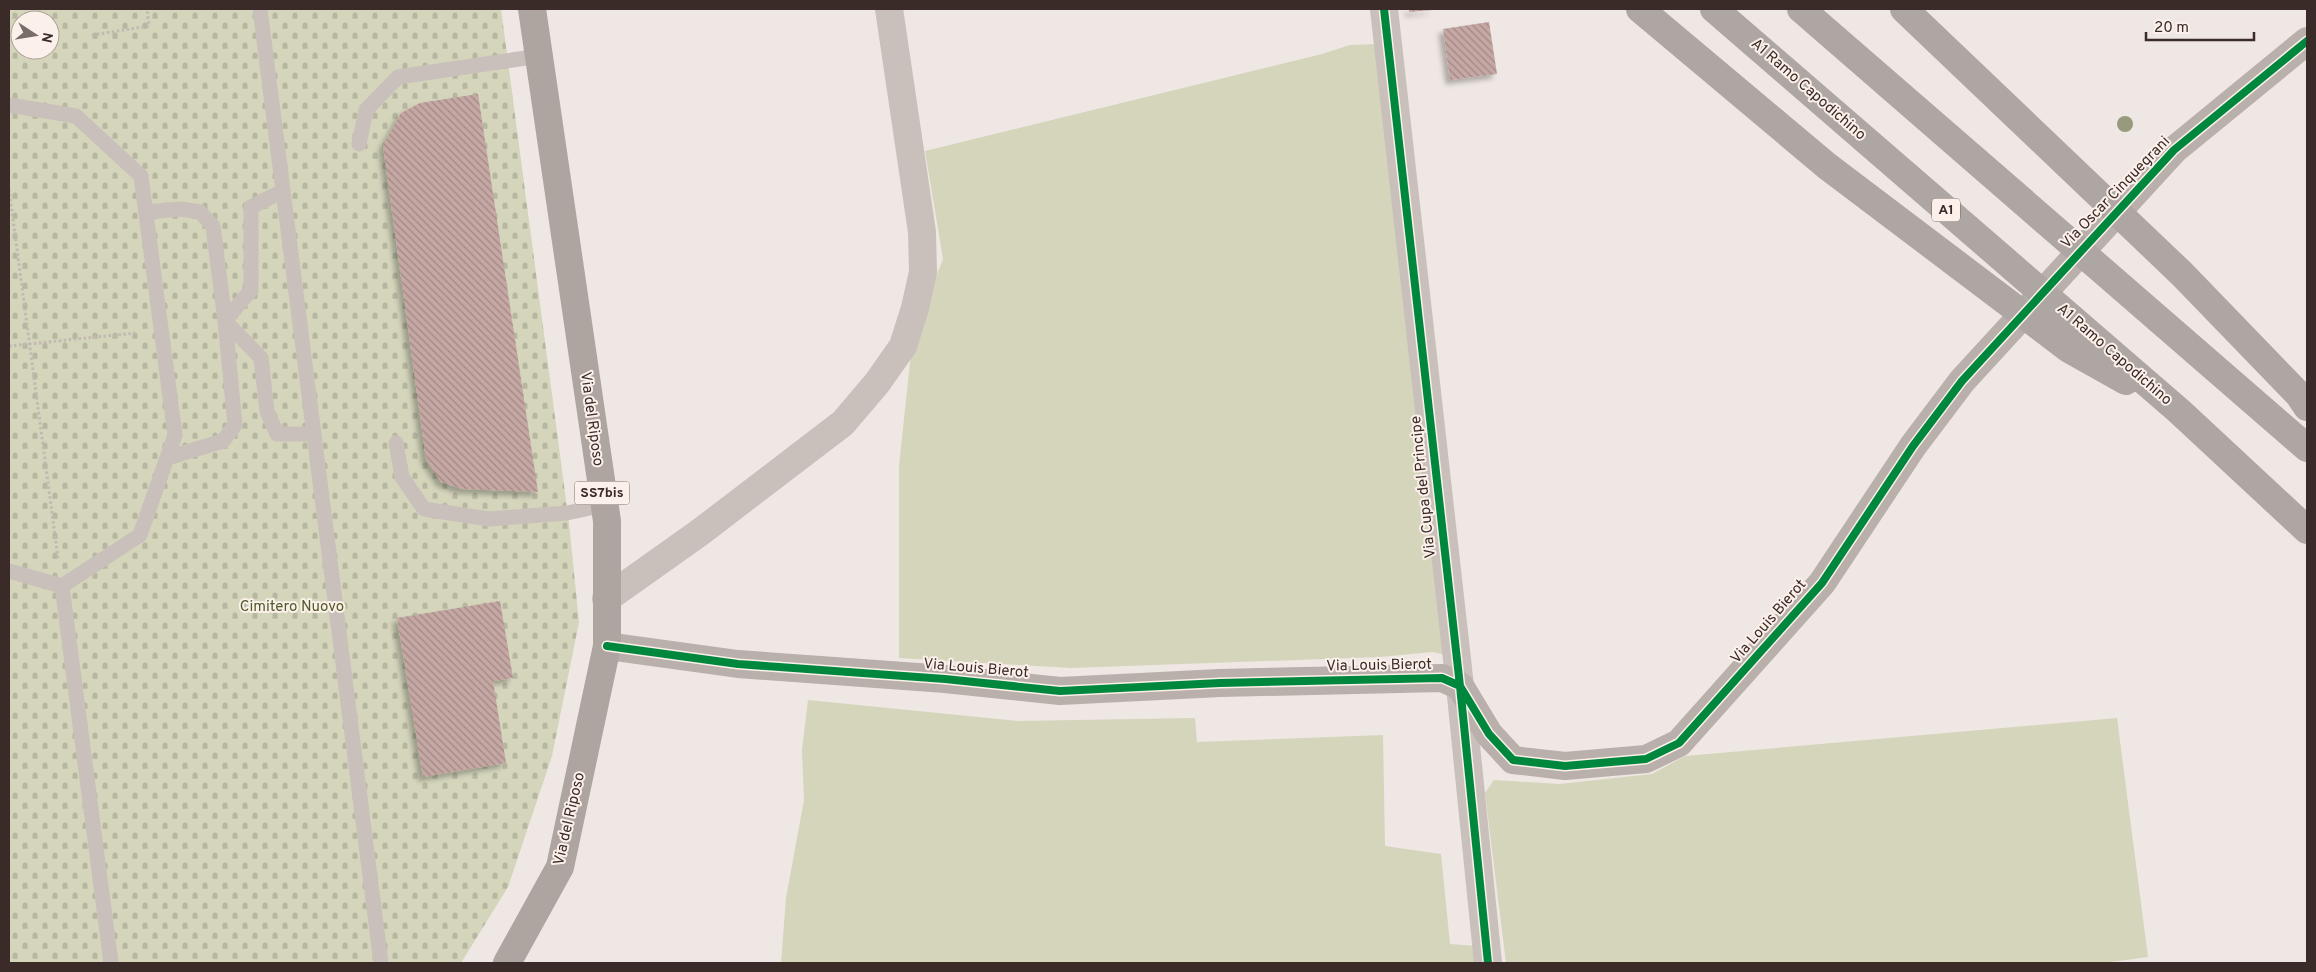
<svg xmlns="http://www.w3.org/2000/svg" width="2316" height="972" viewBox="0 0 2316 972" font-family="Overpass,sans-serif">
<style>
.green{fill:#d4d5bb}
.cemetery{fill:url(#cemetery-stones);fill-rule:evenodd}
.building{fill:url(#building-back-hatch);filter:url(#shadow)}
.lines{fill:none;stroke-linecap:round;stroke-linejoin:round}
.path{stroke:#c2b8b3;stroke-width:3;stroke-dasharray:2.5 2.5;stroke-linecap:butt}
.lane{stroke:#c9bfbb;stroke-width:15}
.street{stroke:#c9bfbb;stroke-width:28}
.secondary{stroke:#b9afab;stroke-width:28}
.primary{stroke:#aea4a0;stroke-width:28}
.highway{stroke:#aea6a2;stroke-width:28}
.cycleway-casing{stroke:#fcf1ea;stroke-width:11}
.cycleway{stroke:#00873e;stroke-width:8}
.tree{fill:#989a7d}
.labels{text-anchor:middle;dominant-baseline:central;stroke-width:4;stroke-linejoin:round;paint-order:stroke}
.shield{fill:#fcf1ea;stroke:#746662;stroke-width:1}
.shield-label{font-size:14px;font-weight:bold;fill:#3a2b28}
.street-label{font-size:15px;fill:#3a2b28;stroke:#fcf1ea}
.park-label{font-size:15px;fill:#505b29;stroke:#fcf1ea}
</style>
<defs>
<pattern id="cemetery-stones" width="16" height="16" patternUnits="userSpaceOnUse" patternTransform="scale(1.25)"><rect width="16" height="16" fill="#d4d5bb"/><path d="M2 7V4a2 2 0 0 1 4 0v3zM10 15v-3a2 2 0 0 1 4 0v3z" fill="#b7b7a1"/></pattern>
<pattern id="building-back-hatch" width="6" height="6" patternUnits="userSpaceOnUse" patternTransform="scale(1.25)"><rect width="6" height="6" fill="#c5a7a3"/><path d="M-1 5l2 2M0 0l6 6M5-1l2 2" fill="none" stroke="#a18885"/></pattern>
<filter id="shadow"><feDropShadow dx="-4.5" dy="4.5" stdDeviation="2.5" flood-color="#0004"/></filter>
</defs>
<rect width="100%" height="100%" fill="#efe7e3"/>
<path class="green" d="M1380 44 1447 655 1432 652 1380 657 1071 668 899 658V466L913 335 943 259 925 151 1322 54 1350 45Z
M808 700 1018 721 1195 718 1197 742 1383 735 1385 846 1441 854 1450 944 1477 946 1479 963H781L786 898 804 800 802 750Z
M2117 718 2148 957 2103 963H1506L1485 793 1494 780 1559 784 1652 774 1685 756Z"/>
<path class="cemetery" d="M9 9H501L569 523 579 622 552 756 508 887 461 963H9ZM20 20H50V50H20Z"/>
<path class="building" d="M1409 9H1433V10L1409 12Z
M1489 22 1497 74 1450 80 1443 29Z
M478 94 538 492 462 489 441 482 426 459 383 146 401 113 420 103Z
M500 601 513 678 493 681 506 763 423 777 397 618Z"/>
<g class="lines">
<path class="path" d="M92 35 149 26 147 9
M9 189 58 558
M9 346 135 333"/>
<path class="lane" d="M260 9 381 963
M9 105 76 116 141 176 175 435 140 535 62 586 9 571
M359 144 366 110 398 77 539 56
M146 212 181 209 200 212 213 226 225 321 261 358 267 411 277 434H314
M396 443 402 477 424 509 489 519 567 513 604 505
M167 458 223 441 235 425 225 321 251 290V207L283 191
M62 586 111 963"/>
<path class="street" d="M1384 9 1460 686 1488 963
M606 599 699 533 843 423 877 383 903 346 915 308 923 272 922 232 889 9"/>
<path class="secondary" d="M607 646 738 664 945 679 1060 691 1220 683 1442 678 1460 686 1489 734 1513 760 1565 766 1646 759 1679 743 1822 583 1913 446 1962 381 2174 150 2307 41"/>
<path class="primary" d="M507 963 560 867 607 646V521L532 9"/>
<path class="highway" d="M1640 9 1827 166 2069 349 2126 381
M1714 9 2179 411 2307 530
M1801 9 2307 448
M1904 9 2182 274 2299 395 2307 407"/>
<defs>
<path id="cycleway" d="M1384 9 1460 686 1488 963
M607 646 738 664 945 679 1060 691 1220 683 1442 678 1460 686 1489 734 1513 760 1565 766 1646 759 1679 743 1822 583 1913 446 1962 381 2174 150 2307 41"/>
</defs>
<use href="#cycleway" class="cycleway-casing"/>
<use href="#cycleway" class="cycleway"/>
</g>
<circle class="tree" cx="2125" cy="124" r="8"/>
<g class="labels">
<g class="shield">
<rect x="1932" y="198.5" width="28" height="23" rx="4"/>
<rect x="574.5" y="481.5" width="55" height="23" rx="4"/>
</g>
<g class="shield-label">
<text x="1946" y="210">A1</text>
<text x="602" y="493">SS7bis</text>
</g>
<g class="street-label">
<text transform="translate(1808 90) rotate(41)">A1 Ramo Capodichino</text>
<text transform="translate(2116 193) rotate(-46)">Via Oscar Cinquegrani</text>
<text transform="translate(2114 355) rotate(41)">A1 Ramo Capodichino</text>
<text transform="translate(591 419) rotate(82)">Via del Riposo</text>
<text transform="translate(1424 487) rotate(-96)">Via Cupa del Principe</text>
<text transform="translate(1769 622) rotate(-49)">Via Louis Bierot</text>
<text transform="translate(1379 666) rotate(-1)">Via Louis Bierot</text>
<text transform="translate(976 669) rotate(5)">Via Louis Bierot</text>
<text transform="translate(570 819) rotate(-77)">Via del Riposo</text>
</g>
<g class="park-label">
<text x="292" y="607">Cimitero Nuovo</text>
</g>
</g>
<rect width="2316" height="972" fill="none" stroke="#3a2b28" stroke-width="20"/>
<g transform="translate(35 35) rotate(102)"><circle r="24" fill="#fcf1ea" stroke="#aea29c"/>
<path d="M0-4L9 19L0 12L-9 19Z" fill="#796d69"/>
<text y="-8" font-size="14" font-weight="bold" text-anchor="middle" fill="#3a2b28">N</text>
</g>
<path d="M2146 32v8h108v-8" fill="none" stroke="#3a2b28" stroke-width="2.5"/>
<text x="2154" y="32" font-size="15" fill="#3a2b28" stroke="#fcf1ea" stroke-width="4" paint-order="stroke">20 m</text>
</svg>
